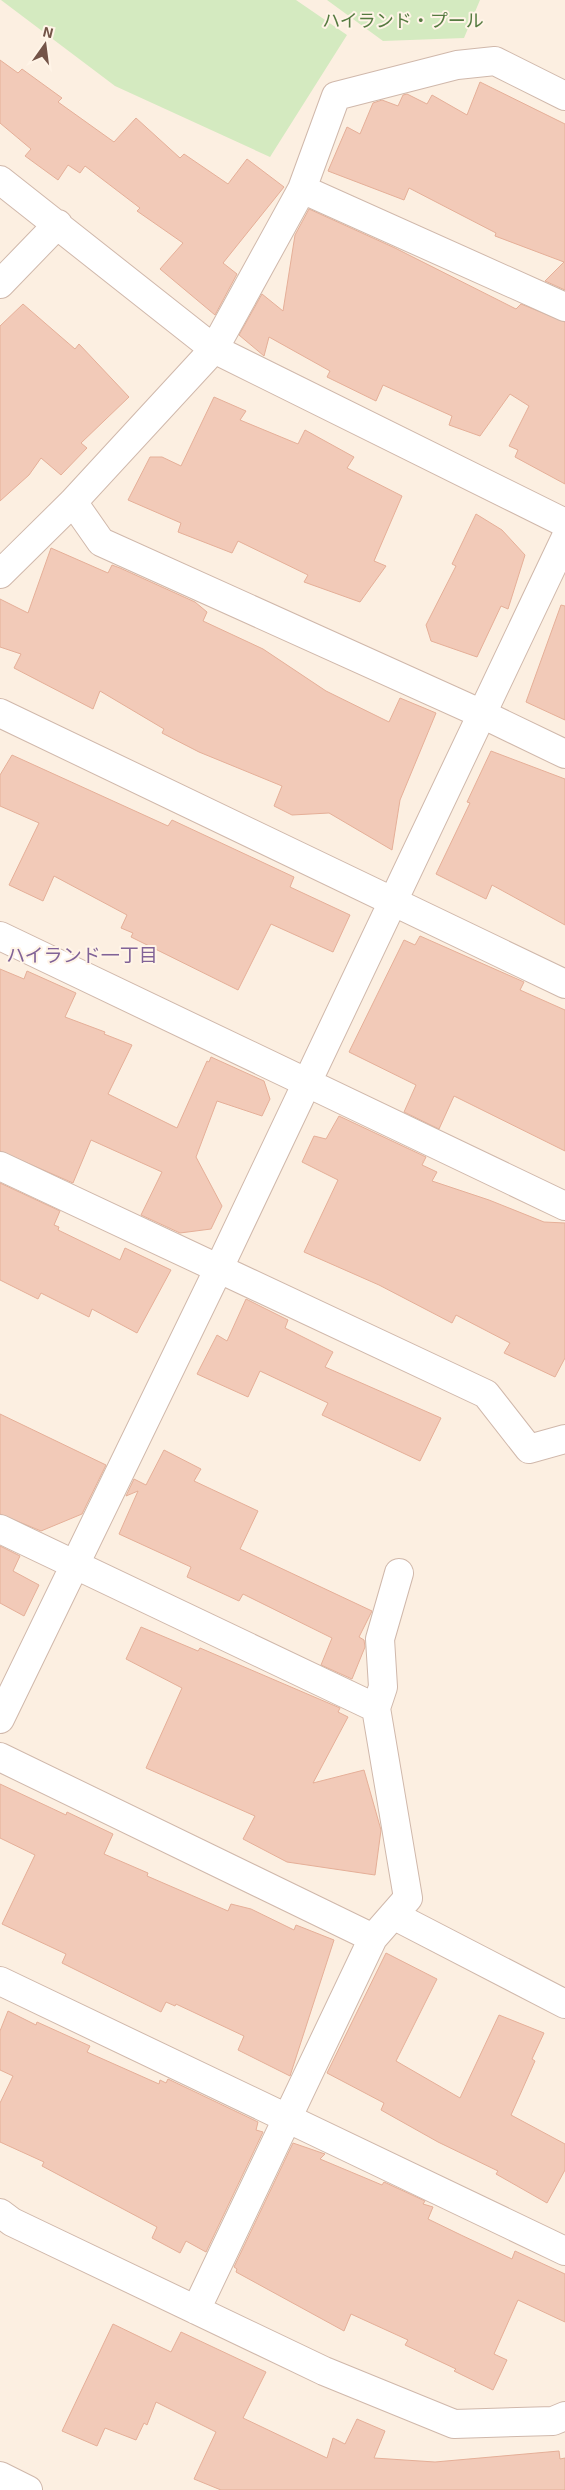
<svg xmlns="http://www.w3.org/2000/svg" width="565" height="2490" viewBox="0 0 565 2490" font-family="'Exo 2','Noto Sans JP',sans-serif">
<style>
.green{fill:#d4eac0}
.building{fill:#f2cab8;stroke:#e5af98}
.lines{fill:none;stroke-linecap:round;stroke-linejoin:round}
.street-casing{stroke:#d0b8ab;stroke-width:30}
.street{stroke:#fff;stroke-width:28}
.labels{text-anchor:middle;dominant-baseline:central;stroke-width:4;stroke-linejoin:round;paint-order:stroke}
.park-label{font-size:18px;fill:#557a40;stroke:#fff4e7}
.neighbourhood-label{font-size:19px;fill:#816397;stroke:#fff4e7}
</style>
<rect width="100%" height="100%" fill="#fcefe1"/>
<path class="green" d="M1 0H296L347 35 270 157 115 86Z
M327 0H480L464 38 383 41Z"/>
<path class="building" d="M0 60 18 73 22 69 62 98 58 102 114 142 136 118 180 158 184 154 228 184 247 159 284 187 223 263 237 274 215 315 160 269 183 243 137 211 140 208 85 166 80 173 68 165 58 180 25 156 31 149 0 123Z
M480 82 565 124V290L545 281 564 262 495 236 496 233 409 188 404 200 328 171 347 127 360 134 373 103 382 100 398 106 403 95 407 94 427 104 432 95 467 115Z
M309 209 395 248 516 309 521 304 565 322V484L515 457 518 450 509 446 529 406 510 394 480 436 449 425 452 416 383 385 376 401 327 377 330 371 269 337 264 356 239 335 262 294 283 311 295 235Z
M23 304 75 349 79 344 129 397 81 443 87 448 61 475 41 458 29 475 0 501V326Z
M214 397 246 411 240 420 298 444 305 430 354 457 347 468 402 496 374 561 386 566 360 602 304 582 308 575 238 541 232 553 178 532 181 523 128 500 150 457H162L181 466Z
M476 514 502 530 525 555 508 609 501 606 477 657 431 641 426 625 456 566 452 564Z
M51 548 108 573 112 565 120 568 195 602 207 612 203 621 263 649 326 691 389 722 400 698 436 713 400 800 392 850 329 813 292 815 274 806 282 786 199 752 162 733 164 729 100 691 93 709 14 668 21 654 0 647V599L28 613Z
M561 605 565 606V720L526 702Z
M491 751 565 779V925L492 885 486 899 436 874 470 803 467 802Z
M12 755 168 826 172 820 294 877 290 887 350 915 333 952 271 924 238 990 131 937 133 933 121 928 127 915 54 876 43 901 9 885 39 823 0 806V775Z
M420 936 524 982 520 990 565 1010V1151L454 1096 439 1129 404 1112 416 1085 349 1052 404 940 415 945Z
M0 969 24 979 27 971 76 993 65 1017 105 1032 104 1034 132 1045 108 1094 177 1128 207 1061 209 1062 211 1057 264 1081 270 1099 262 1116 217 1101 196 1157 222 1206 211 1229 180 1233 141 1215 162 1172 91 1140 73 1183 0 1151Z
M339 1116 426 1157 422 1165 437 1172 432 1181 489 1200 544 1222 565 1223V1358L555 1377 504 1353 510 1343 456 1315 452 1323 379 1285 304 1252 338 1180 302 1162 314 1136 326 1139Z
M0 1183 60 1211 54 1225 59 1227 58 1230 120 1260 125 1248 171 1270 137 1333 92 1309 89 1317 41 1293 38 1299 0 1280Z
M246 1299 288 1320 285 1328 333 1352 325 1367 441 1418 420 1461 322 1415 328 1403 260 1371 248 1397 197 1374 217 1335 227 1341Z
M0 1414 106 1465 82 1514 41 1531 0 1514Z
M164 1450 201 1469 194 1481 258 1511 240 1549 372 1611 359 1637 364 1640 365 1647 352 1679 321 1665 332 1638 243 1594 239 1601 187 1577 191 1567 119 1534 138 1491 126 1496 134 1479 146 1485Z
M0 1546 20 1556 13 1571 39 1585 24 1616 0 1603Z
M141 1627 198 1651 200 1648 340 1708 338 1712 348 1717 313 1783 364 1770 381 1830 375 1875 287 1862 243 1839 255 1816 146 1768 182 1688 126 1659Z
M0 1784 66 1815 67 1812 113 1834 104 1854 148 1873 147 1876 228 1911 231 1904 251 1909 294 1930 296 1925 334 1940 290 2076 238 2050 244 2036 176 2004 175 2006 166 2002 161 2012 62 1963 66 1954 2 1924 35 1855 0 1838Z
M386 1953 437 1979 396 2061 460 2098 499 2015 544 2033 532 2059 535 2061 511 2115 565 2144V2170L547 2203 496 2174 498 2171 438 2142 381 2110 384 2103 327 2073Z
M8 2011 36 2025 37 2022 90 2046 87 2052 159 2084 160 2080 166 2083 168 2079 258 2122 256 2130 263 2132 206 2252 186 2241 180 2253 152 2238 157 2227 42 2166 44 2162 0 2142V2103L13 2076 0 2070V2031Z
M293 2143 325 2154 320 2159 382 2185 384 2182 425 2201 423 2204 433 2207 428 2219 461 2235 512 2259 515 2251 565 2274V2322L518 2300 494 2354 507 2360 493 2390 454 2371 456 2369 405 2345 408 2340 351 2314 344 2331 236 2272 237 2269 234 2267Z
M113 2324 171 2352 181 2332 266 2372 243 2418 327 2458 333 2438 345 2444 357 2419 385 2431 374 2458 435 2462 559 2451 560 2459 565 2458V2490H221L194 2479 216 2432 156 2402 147 2425 144 2423 136 2440 105 2428 97 2446 62 2431Z"/>
<g class="lines">
<defs>
<path id="street" d="M0 180 214 349 565 523
M302 189 565 307
M0 284 58 224
M73 502 101 542 482 714 565 754
M0 574 73 502 214 349 302 189 336 96 457 65 495 61 565 96
M0 713 565 984
M0 936 565 1206
M0 1166 486 1394 529 1449 565 1439
M0 1529 376 1708 408 1898 373 1938 196 2310
M376 1708 383 1687 380 1639 399 1573
M0 1719 218 1270 565 539
M0 1757 373 1938
M393 1915 565 2004
M0 1981 565 2251
M0 2213 12 2222 324 2371 454 2424 553 2421 565 2416
M0 2476 28 2490"/>
</defs>
<use href="#street" class="street-casing"/>
<use href="#street" class="street"/>
</g>
<g class="labels">
<g class="park-label">
<text x="403" y="20">ハイランド・プール</text>
</g>
<g class="neighbourhood-label">
<text x="82" y="954">ハイランド一丁目</text>
</g>
</g>
<g transform="translate(45 45) rotate(14)" stroke="#fff4e7" stroke-width="4" paint-order="stroke">
<path d="M0-4L9 19L0 12L-9 19Z" fill="#745448"/>
<text y="-8" font-size="14" font-weight="bold" text-anchor="middle" fill="#745448">N</text>
</g>
</svg>
